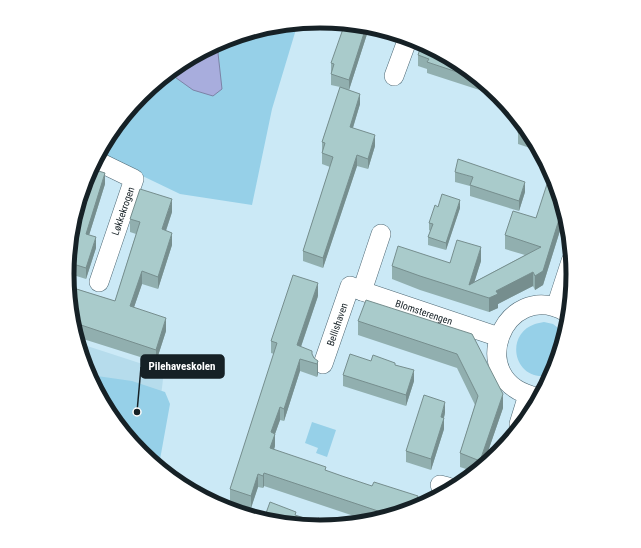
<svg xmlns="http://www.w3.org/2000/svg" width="641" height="548" viewBox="0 0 641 548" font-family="'Roboto Condensed',sans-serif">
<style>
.built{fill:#b6dcec}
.green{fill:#96d0e8}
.water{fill:#a8addd;stroke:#7c83a6}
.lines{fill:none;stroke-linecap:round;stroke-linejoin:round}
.minor-casing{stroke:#4f6975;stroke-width:20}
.minor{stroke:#fff;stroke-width:19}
.wall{fill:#91afaf}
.shaded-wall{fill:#768e8e}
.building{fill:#a9cbcb;stroke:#768e8e}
.labels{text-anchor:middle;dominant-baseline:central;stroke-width:3;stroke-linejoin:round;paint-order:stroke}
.street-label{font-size:10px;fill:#162126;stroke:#fff}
.rim{fill:none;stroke:#162126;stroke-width:5}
.leader{fill:none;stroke:#162126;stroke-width:1.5}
.callout-dot{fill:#162126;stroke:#fff;stroke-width:1.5}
.callout{fill:#162126;stroke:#162126;stroke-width:1.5}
.callout-label{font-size:11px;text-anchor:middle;font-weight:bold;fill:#fff}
</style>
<rect width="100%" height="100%" fill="#cbe9f6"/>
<path class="built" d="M81 344 164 371 153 461 141 453 87 371Z"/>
<path class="green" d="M297 26 272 109 252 205 180 194 101 156 142 95 224 40Z
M544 322 553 324 562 331 554 371C551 375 549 376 544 376 513 378 505 334 535 324 537 323 541 323 544 322Z
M90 375 132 381 165 392 170 404 159 465 141 453Z
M312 422 336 430 327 457 316 453 318 448 305 443Z"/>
<path class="water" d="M222 41 218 53 222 89 213 96 193 90 172 75Z"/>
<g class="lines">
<defs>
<g id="minor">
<path d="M394 76 408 38"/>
<path d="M97 161 134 179 99 282"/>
<path d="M362 291 381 234"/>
<path d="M556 307 571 261"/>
<path id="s1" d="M323 364 350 286 362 291 499 337"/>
<path d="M537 397C462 382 504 277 566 312"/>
<path d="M519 424 528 395"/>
<path d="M440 485 448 487"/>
</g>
</defs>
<use href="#minor" class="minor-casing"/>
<use href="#minor" class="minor"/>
</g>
<path class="wall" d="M368 31 349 90 360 104 353 128 375 146 368 169 357 166 323 268 303 261V251L330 167 322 164V142L340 87 331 85V63Z
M422 43 500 95 501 97 427 73V69L418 66V55Z
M520 126 536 150 518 144V133Z
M455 172 525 192 519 211 470 196V186L455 182Z
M87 177 105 184 89 235 96 248 86 279 70 274 71 261H70Z
M555 180 563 221 543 285 535 290 533 286 498 304V308L489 312 420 290 392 279V266L481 261 474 282 525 255 505 249V235L536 218Z
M438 207 460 208 446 250 428 245V237L430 231 429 230V223Z
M172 212 166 231 172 245 158 289 142 284 134 307 166 331 156 362 80 338 70 287 115 301 136 234 130 232V219Z
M318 296 301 347 312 354 314 358 318 361V374L317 377 300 371 284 421 280 420 275 434V446L274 450 418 507 417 508 363 519 264 486 263 488 258 487 251 508 230 502V489L274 354 271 353V341Z
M358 321 472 334 503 408 484 463 472 471 460 467V453L475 405 457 368 358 335Z
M371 361 395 365 414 381 406 406 343 386V375Z
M445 413 444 418V429L431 470 406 462V451Z"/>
<path class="shaded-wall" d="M365 30 368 31 349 90V80Z
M360 94V104L350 137V127Z
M375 135V146L368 169V159Z
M357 155V166L323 268V258Z
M105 173V184L86 245V234Z
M525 182V192L519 211V201Z
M172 199V212L162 242V229Z
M460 200V208L446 250V243Z
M561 213 563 221 543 285 535 290V276Z
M172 233V245L158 289V277Z
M96 237V248L86 279V268Z
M481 247V261L471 293 469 285Z
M142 271V284L130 319V306Z
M533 272V286L498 304V308L489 312V298L496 291Z
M318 283V296L297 358V345Z
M166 318V331L156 362V350Z
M300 359V371L284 421V409Z
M318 361V374L317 377V364Z
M414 370V381L406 406V395Z
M503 394V408L484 463 480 466V461Z
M445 402V413L441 428V417Z
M280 407V420L271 445V432Z
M444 418V429L431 470V459Z
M275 434V446L270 461V448Z
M264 473V486L263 488V476Z
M258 474V487L251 508V496Z
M418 496V507L413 509Z"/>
<path class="building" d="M344 26 365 30 349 80 331 74 334 64 331 63Z
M422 43 472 77 427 62 429 59 418 55Z
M340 87 360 94 350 127 375 135 368 159 357 155 323 258 303 251 333 157 322 153 325 143 322 142Z
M520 126 527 136 518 133Z
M458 159 525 182 519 201 470 185 473 177 455 172Z
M92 169 105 173 86 234 96 237 86 268 70 263 73 251 72 250 87 177Z
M549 178 555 180 561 213 543 271 535 276 533 272 496 291 498 294 489 298 420 276 392 266 398 246 450 263 457 240 481 247 469 285 541 247 505 235 513 211 536 218Z
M140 189 172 199 162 229 172 233 158 277 142 271 130 306 166 318 156 350 78 324 70 287 115 301 140 222 130 219Z
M442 194 460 200 446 243 428 237 433 224 429 223 435 205 438 207Z
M293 275 318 283 297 345 312 351V354L314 358 318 361 317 364 300 359 284 409 280 407 271 432 275 434 270 448 326 467 325 470 342 476 372 486 374 482 418 496 413 509 387 514 264 473 263 476 258 474 251 496 230 489 277 343 271 341Z
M366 300 472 334 503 394 480 461 460 453 478 396 457 354 358 321Z
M350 354 371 361 373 355 395 363V365L414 370 406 395 343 375Z
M424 395 445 402 441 417 444 418 431 459 406 451Z
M270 502 296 512 295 515 317 522 318 518 335 524 320 527 265 516Z"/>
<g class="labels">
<g class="street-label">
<text transform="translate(123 211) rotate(-71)">Løkkekrogen</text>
<text stroke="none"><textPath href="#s1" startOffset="161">Blomsterengen</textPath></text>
<text stroke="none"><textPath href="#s1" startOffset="42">Bellishaven</textPath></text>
</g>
</g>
<path d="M0 0H641V548H0ZM74 274a246 246 0 1 1 492 0a246 246 0 1 1-492 0Z" fill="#fff" fill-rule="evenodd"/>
<path class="rim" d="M74 274a246 246 0 1 1 492 0a246 246 0 1 1-492 0Z"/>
<path class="leader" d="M137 412L141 367"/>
<circle class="callout-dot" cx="137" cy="412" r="4"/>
<rect class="callout" x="141" y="355" width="83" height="23" rx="4"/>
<g class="callout-label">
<text x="182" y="370">Pilehaveskolen</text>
</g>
</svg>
